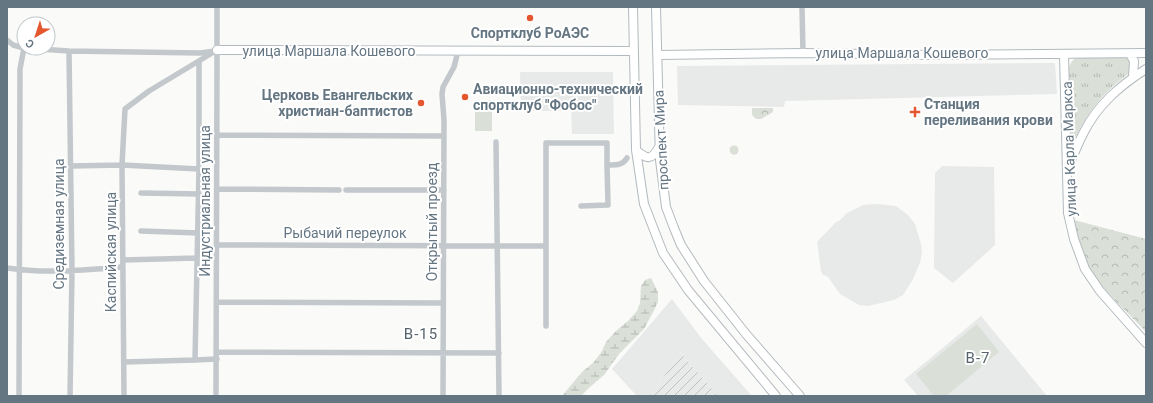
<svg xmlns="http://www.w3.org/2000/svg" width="1153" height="403" viewBox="0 0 1153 403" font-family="Roboto,sans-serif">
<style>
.built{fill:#e8e9e9}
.industrial{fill:url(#industrial-furrows)}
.grass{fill:url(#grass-tufts)}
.forest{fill:url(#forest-crowns)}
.wetland{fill:url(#wetland-marsh)}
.pitch{fill:#dadfd7}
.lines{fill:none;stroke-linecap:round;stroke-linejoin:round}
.secondary-casing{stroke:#b3babf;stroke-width:10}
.street{stroke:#c3c8cc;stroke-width:5.5}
.secondary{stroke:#fff;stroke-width:8}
.poi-dot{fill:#e4572e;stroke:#fff;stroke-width:1.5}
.labels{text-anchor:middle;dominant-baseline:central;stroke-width:4;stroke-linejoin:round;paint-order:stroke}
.poi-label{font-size:14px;font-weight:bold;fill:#657683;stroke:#fff;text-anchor:start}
.street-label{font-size:14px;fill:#657683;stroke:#fff}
.neighbourhood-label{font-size:15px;letter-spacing:1px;fill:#57646e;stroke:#fff}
</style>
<defs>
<pattern id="industrial-furrows" width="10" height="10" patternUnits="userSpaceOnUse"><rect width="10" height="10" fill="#e8e9e9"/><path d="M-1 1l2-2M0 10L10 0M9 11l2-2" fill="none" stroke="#c0c1c2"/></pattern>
<pattern id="grass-tufts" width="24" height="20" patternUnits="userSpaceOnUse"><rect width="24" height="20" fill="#dadfd7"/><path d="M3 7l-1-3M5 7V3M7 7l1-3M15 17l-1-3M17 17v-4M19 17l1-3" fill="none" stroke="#b4b9b4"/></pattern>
<pattern id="forest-crowns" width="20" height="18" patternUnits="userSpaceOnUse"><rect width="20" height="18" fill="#dadfd7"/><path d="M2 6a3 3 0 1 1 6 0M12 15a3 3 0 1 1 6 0" fill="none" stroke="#b4b9b4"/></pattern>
<pattern id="wetland-marsh" width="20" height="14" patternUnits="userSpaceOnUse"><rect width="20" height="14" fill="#dadfd7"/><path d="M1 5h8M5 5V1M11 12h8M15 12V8" fill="none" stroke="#b4b9b4"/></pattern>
</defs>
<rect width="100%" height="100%" fill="#fafaf8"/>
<path class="built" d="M1055 63 1057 94 785 101 784 107 678 105 677 66Z
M520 72H613L614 134H572L571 111H521Z
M942 166 994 167 995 245 953 283 934 268 935 173Z
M877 204 896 206 908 215 915 224 921 244 922 252 920 263 912 281 903 295 894 300 868 306 859 305 840 294 828 277 823 275 821 271 817 242 836 222 839 221 847 213 863 205Z
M672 299 702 339 752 396H718L680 352 651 396H637L612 369Z
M981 316 1047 396H918L904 380Z"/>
<path class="industrial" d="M680 352 718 396H651Z"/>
<path class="grass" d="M1125 57 1130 60 1131 72C1101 93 1085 116 1070 148L1069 67 1072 61 1076 58Z
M729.5 150a4.5 4.5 0 1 1 9 0a4.5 4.5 0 1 1-9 0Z"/>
<path class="forest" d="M752 108H773V112L761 119H756L752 115Z
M1074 220 1146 239V332C1123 307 1093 283 1081 250 1077 241 1076 230 1074 220Z"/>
<path class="wetland" d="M651 278 658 292V302L651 316 644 329 619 354 604 375 590 387 581 396H562L582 372 594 362 602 351 606 342 616 331 628 321 637 311 640 303 641 286 645 280Z"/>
<path class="pitch" d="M475 100H492V131H475Z
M977 324 999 352 946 396H934L916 374Z"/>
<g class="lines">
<defs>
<path id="secondary" d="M633 7 636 150 644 204 663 253 688 290 776 396
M656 7 660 160 666 207 674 228 681 245 704 281 746 334 800 396
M217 50 634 51
M1064 54 1068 213 1074 239 1085 269 1100 291 1146 343
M1130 54 1134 61 1133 77
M658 55 803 53 931 55 1146 53
M636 150C647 160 652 160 659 147
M1068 168C1073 156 1078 143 1084 132 1098 104 1121 85 1146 69"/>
</defs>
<use href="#secondary" class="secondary-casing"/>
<path class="street" d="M802 7 803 53
M7 40 13 45 24 48 69 51 200 53 215 51
M69 51 72 271 70 396
M217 135 444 136
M496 142 499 396
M71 166 122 165 199 169V61
M199 169 195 360 217 359
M217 189 339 190
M346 190H444
M141 193 199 194
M581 206 608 205 607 165C616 165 622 166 627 158
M141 231 198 233
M217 245 545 246
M123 260 197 258
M7 268C46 274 85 270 123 267
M217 302 443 303
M546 326V143H607V165
M217 352 499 353
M124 362 195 360
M19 396 20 69 24 48
M124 396 122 165 125 109 149 91 217 50
M216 396 217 64V7
M443 396 444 120 442 94 443 87 454 67 458 51"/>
<use href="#secondary" class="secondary"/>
</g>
<g class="poi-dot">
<circle cx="530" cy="18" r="4"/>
<circle cx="465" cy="97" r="4"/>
<circle cx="421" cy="103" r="4"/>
<path d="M913 106h4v4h4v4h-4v4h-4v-4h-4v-4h4z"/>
</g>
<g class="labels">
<g class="poi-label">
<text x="530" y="33" text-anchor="middle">Спортклуб РоАЭС</text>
<text x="473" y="89">Авиационно-технический<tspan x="473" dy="16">спортклуб "Фобос"</tspan></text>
<text x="413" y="95" text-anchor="end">Церковь Евангельских<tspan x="413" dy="16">христиан-баптистов</tspan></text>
<text x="924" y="104">Станция<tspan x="924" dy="16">переливания крови</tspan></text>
</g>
<g class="street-label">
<text x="329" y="51">улица Маршала Кошевого</text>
<text x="902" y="53">улица Маршала Кошевого</text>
<text transform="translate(661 140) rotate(-93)">проспект Мира</text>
<text transform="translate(1069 149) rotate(-92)">улица Карла Маркса</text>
<text transform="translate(205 201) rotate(-90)">Индустриальная улица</text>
<text transform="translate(432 222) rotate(-90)">Открытый проезд</text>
<text transform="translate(59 224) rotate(-90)">Средиземная улица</text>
<text x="345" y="233">Рыбачий переулок</text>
<text transform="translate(111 252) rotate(-90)">Каспийская улица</text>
</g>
<g class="neighbourhood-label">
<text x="421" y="334">В-15</text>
<text x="978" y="358">В-7</text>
</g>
</g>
<rect width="1153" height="403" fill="none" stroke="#657683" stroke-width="16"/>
<g transform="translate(36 36) rotate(219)"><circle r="19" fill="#ffffff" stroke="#c1c8cd"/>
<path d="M0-3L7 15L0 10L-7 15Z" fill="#e4572e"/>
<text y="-6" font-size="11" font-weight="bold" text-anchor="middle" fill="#657683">С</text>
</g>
</svg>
